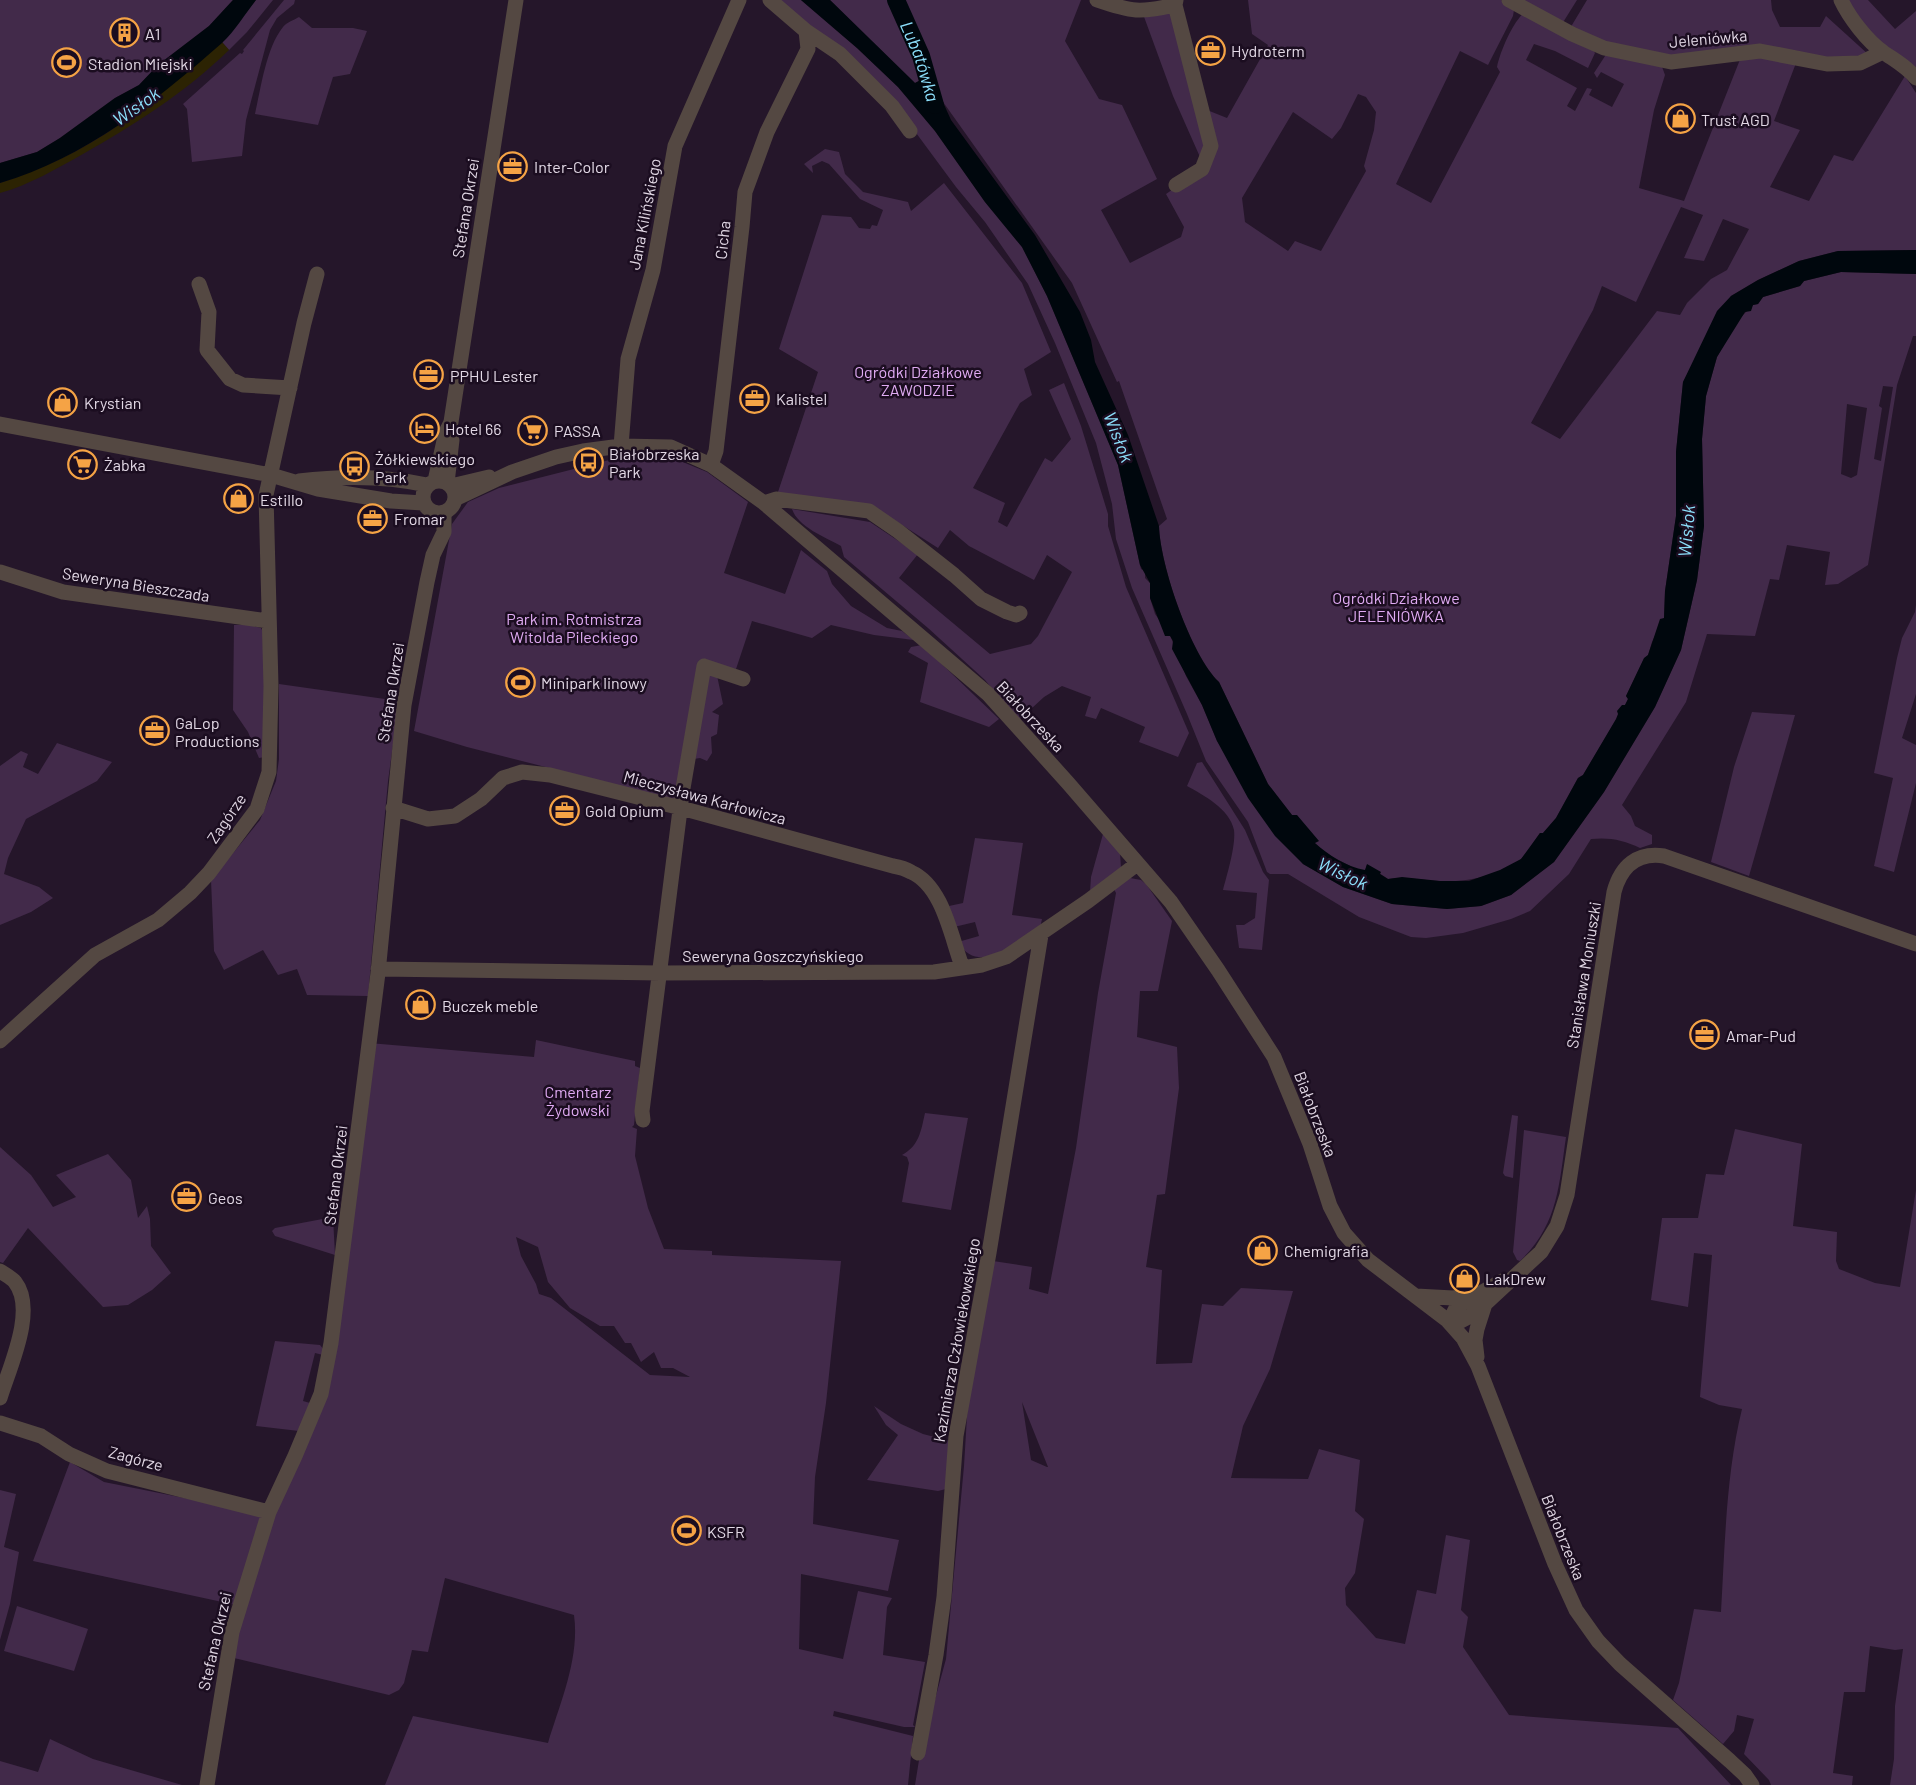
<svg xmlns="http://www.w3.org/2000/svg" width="1916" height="1785" viewBox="0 0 1916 1785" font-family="Barlow,sans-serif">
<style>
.green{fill:#422a4a;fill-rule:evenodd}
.sand{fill:#2c2303}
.water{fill:#00070d}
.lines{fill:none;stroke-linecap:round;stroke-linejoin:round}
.river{stroke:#00070d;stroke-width:18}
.minor{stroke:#544842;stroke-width:15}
.labels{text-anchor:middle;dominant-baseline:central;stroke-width:5;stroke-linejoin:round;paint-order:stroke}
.poi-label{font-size:16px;fill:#e2d8e5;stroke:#1b0d20;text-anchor:start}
.street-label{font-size:16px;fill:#e2d8e5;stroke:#1b0d20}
.park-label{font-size:16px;fill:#e0abf3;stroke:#1b0d20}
.water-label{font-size:18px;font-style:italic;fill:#8ce0fc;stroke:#1b0d20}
</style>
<rect width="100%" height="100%" fill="#25162a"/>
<path class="green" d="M0 0H233L209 26 158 65 139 85 115 98 60 138 37 152 0 163Z
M256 0H273L247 32 229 50 222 42Z
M284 0H295L294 4 277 18 270 30 246 120 242 156 192 162 187 109 183 104 240 53 242 54 244 51 243 50Z
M778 0H801L857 48 898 87 935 131 985 202 1022 247 1047 296 1118 465 1140 565 1141 569 1145 571V578L1150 583V598L1155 614 1170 635 1186 676 1202 705 1217 741 1303 864 1343 887 1392 904 1447 909 1481 906 1511 895 1554 862 1604 792 1655 707 1681 650 1697 580 1704 526 1702 439 1706 396 1717 357 1738 320 1753 305 1758 304 1763 297 1800 286 1804 281 1841 272 1916 274V336H1913L1897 385 1868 565 1838 584 1825 585 1830 552 1787 545 1779 580 1770 579 1755 636 1707 634 1686 702 1622 805 1631 816 1635 826 1652 835V844L1640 848C1624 840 1609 837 1591 839L1569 874 1530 911 1511 919 1463 933 1426 938 1411 937 1359 917 1288 874H1270L1267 872 1248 822 1206 761 1187 714 1132 588 1116 539 1112 504 1096 443 1055 343 1028 284 985 222 956 187 891 99ZM1883 386 1893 387 1881 461 1874 459 1882 408 1879 406ZM1847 404 1867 408 1857 475 1851 478 1841 474Z
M830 0H1081L1065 41 1099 99 1122 105 1157 179 1101 210 1130 263 1181 237 1184 227 1166 194 1202 169 1207 110 1227 118 1268 45 1252 34 1248 0H1501L1509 4 1514 10 1513 16 1488 65 1460 51 1396 184 1431 203 1500 72 1497 67C1500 52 1513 21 1525 12L1591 47 1595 53 1588 68 1555 51 1534 44 1526 60 1577 88 1567 106 1575 111 1587 88 1592 89 1589 95 1612 107 1624 84 1601 72 1597 78 1594 73 1607 53 1661 64 1665 75 1654 110 1639 188 1684 201 1741 57 1758 56 1796 63 1774 121 1800 130 1770 187 1809 201 1834 155 1853 161 1905 76 1916 93V250L1838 251 1799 261 1758 280 1731 296 1683 382 1676 452V516L1665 591 1664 618 1652 642 1648 655 1644 659 1626 696 1628 699 1625 705 1583 775 1578 778 1556 818 1543 833H1540C1534 841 1528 852 1521 859 1501 876 1463 883 1438 881 1421 880 1405 876 1388 879L1367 865 1365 871 1356 869 1329 855 1314 843 1292 815 1268 784 1219 682C1191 655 1160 565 1159 526L1167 519 1119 381 1117 382 1072 283 926 78 915 83ZM1358 94 1366 97 1376 112 1374 130 1364 166 1366 171 1321 251 1295 241 1288 251 1245 222 1242 198 1293 112 1332 139 1341 128ZM1681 207 1703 215 1684 258 1704 261 1723 219 1749 229 1727 270 1711 279 1687 303 1680 315 1657 311 1560 439 1531 423 1593 310 1602 286 1636 302Z
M1516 0H1577L1562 24Z
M1587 0H1771L1772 10 1780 27H1820L1826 16 1869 55 1858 58 1674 57 1603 41 1572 29V25Z
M1845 0H1868L1895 29 1916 11V73C1894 55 1855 25 1845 0Z
M1170 11 1205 144 1200 157 1173 96 1143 14Z
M299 17 312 28H353L367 31 350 74 333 77 318 125 255 114C261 88 266 48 283 27 287 22 294 20 299 17Z
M825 149 839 152 845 174 863 192 908 202 911 211 944 183 1022 283 1051 352 1024 369 1032 395 1020 403 973 488 1005 503 998 522 1007 527 1045 458 1052 462 1071 439 1049 390 1064 383 1081 426 1108 514V526L1126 587 1189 733 1178 757 1139 742 1145 727 1101 708 1096 719 1085 716 1091 697 1062 686 1044 697 1019 720 985 680 928 628 844 557 841 546C825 537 798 527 792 509L870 522 918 554 899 578 990 654 1031 644 1038 636 1072 572 1047 555 1034 580 969 546 950 530 938 548 880 511 777 495 818 372 779 349 822 215 851 217 859 228 870 229 872 225 877 226 883 210 860 199 829 164 822 161 812 166 813 173 804 164Z
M625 456 673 458 707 472 748 502 724 573 785 594 801 550 827 571 832 584 851 606 887 628 902 631 914 640 874 635 831 625 812 638 752 621 736 669 715 666 723 704 712 712 719 715 717 734 711 737 712 753 707 761 700 758 688 760 679 801 467 747 414 731 452 524 468 502 499 488Z
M1916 605V694L1902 738 1916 745V783L1894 872 1874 866 1893 778 1874 773 1897 658 1902 638 1915 612Z
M234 625H250L261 628 264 634 265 757 259 758 248 732 233 710Z
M922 645 999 719 989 727 920 702 928 663 908 652 911 647Z
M279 684 399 701 388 781 368 996 307 995 297 969 278 975 263 950 224 970 214 951 211 880 260 820 276 781 279 759Z
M1752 712 1795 715 1749 876 1711 862 1734 767Z
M57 743 112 762 97 781 26 819 8 858 4 874 39 887 53 898 31 912 0 925V766L21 751 28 754 23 767 38 774Z
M1202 762 1245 830 1263 872 1269 880 1262 950 1239 948 1236 925H1244L1255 918 1257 893 1223 890C1227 875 1236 845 1234 830 1230 809 1203 795 1187 786L1197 763Z
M1103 834 1120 853 1121 868 1090 892 1091 877Z
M975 838 1023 843 1012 915 1042 919 1040 928C1018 943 978 977 958 942L979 936 975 922 954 927 949 906 963 903Z
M1130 878 1141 880 1146 884 1172 921 1158 991H1140L1137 1037 1177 1047 1179 1088 1165 1194 1157 1195 1146 1267 1162 1270 1156 1364 1192 1363 1202 1304 1223 1306 1241 1288 1293 1291 1270 1369 1243 1426 1231 1478 1308 1479 1319 1449 1360 1460 1355 1511 1364 1519 1355 1573 1345 1588 1346 1605 1376 1638 1405 1644 1417 1590 1436 1594 1446 1535 1470 1540 1461 1610 1468 1617 1463 1647 1509 1715 1678 1728 1731 1785H915L920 1754 946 1659 964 1466 969 1383 993 1261 1032 1267 1029 1289 1048 1294 1076 1148 1098 993 1116 893 1113 887ZM1022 1402 1048 1467H1047L1031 1460Z
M536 1040 635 1061V1066L640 1068 634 1125 632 1127 637 1129 635 1156 648 1208 664 1249 712 1251V1255L841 1261 826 1403 815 1477 813 1524 899 1540 888 1591 801 1574 799 1649 843 1659 858 1591 892 1598 887 1607 883 1655 925 1662 913 1725 915 1727H904L834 1711 833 1716 913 1736 908 1785H385L413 1716 548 1743C560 1703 580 1658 574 1615L445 1578 428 1652 412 1650 404 1683 399 1690 389 1695 234 1658 241 1600 321 1394 369 1043 534 1057ZM516 1237 538 1247 548 1282 570 1308 600 1326H614L625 1343H631L641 1362 654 1352 661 1368H673L690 1377 650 1375 551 1298 539 1294 536 1284 521 1256Z
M925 1113 968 1118 951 1210 902 1202 909 1163 907 1157 902 1155C919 1146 921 1131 925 1113Z
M1512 1115 1518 1116 1513 1178 1505 1176 1503 1173Z
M1735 1129 1802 1144 1793 1226 1837 1232 1836 1261 1839 1269 1875 1283 1900 1287 1916 1190V1785H1890L1894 1759 1895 1706 1903 1649 1895 1650 1870 1646 1865 1692H1844L1833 1773 1853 1776 1852 1785H1771L1769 1780 1744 1754 1754 1719 1737 1715 1734 1731 1723 1744 1673 1700 1679 1683 1694 1609 1721 1612C1725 1544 1726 1474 1742 1409L1719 1405 1700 1397 1712 1255 1694 1253 1688 1307 1651 1300 1662 1218H1698L1706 1174 1724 1175Z
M1524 1130 1566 1137C1559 1185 1558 1225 1520 1261L1517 1260 1513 1252Z
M0 1147 31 1175 53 1207 76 1197 56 1175 108 1154 131 1180 138 1218 147 1206 150 1219 151 1246 171 1273 152 1290 128 1305 103 1307 28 1228 3 1263 0 1262Z
M333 1217 335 1255 275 1236 272 1231 275 1228Z
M275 1341 320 1345 324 1350 323 1355 315 1353 303 1401 310 1403 299 1431 256 1426Z
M874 1406 901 1424 923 1434 950 1441 946 1489 938 1491 867 1480 898 1435 886 1425Z
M70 1462 104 1482 265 1514 236 1605 33 1561Z
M0 1490 16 1494 4 1547 19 1552 10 1604 0 1640Z
M17 1606 88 1629 74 1671 4 1651Z
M50 1739 93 1759 182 1785H0V1761L38 1772Z"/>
<path class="sand" d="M222 42 229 50C186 92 134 125 83 154 56 169 29 185 0 193V183C51 167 98 142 141 109 169 88 195 62 222 42Z"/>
<path class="water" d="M233 0H256C245 14 235 31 222 43 156 101 85 158 0 183V163L37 152 60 138 115 98 139 85 158 65 209 26Z
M801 0H830L915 83 926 77 942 100 951 120 1035 235 1080 312 1091 340 1095 362 1128 435 1159 526C1160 565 1191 655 1219 682L1268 784 1292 815H1297L1319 841 1315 843C1328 855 1347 867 1365 870L1367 864 1381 872 1380 874 1388 879 1402 877 1440 881H1469L1500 870 1521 859 1540 833H1543L1556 818 1578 778 1583 775 1616 719 1618 714 1617 711 1622 705H1625L1628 699 1626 696 1644 658 1648 655 1660 619 1664 618 1665 591 1676 516V452L1683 382 1717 311 1731 296 1758 280 1799 261 1838 251 1916 250V274L1841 272 1804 281 1800 286 1763 297 1758 304 1753 305 1751 311 1745 312 1717 357 1706 396 1702 439 1704 526 1697 580 1681 650 1655 707 1604 792 1554 862 1511 895 1481 906 1447 909 1392 904 1343 887 1303 864 1275 836 1248 798 1217 741 1202 705 1172 649 1173 641 1170 636H1165L1150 598V583L1140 565 1118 465 1047 296 1022 247 985 202 935 131 898 87 857 48Z"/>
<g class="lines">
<path class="river" id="s1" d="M896 0 921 56 935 105"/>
<path class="minor" d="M1097 0C1132 12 1140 13 1175 5
M1176 0 1175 5 1211 146 1202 169 1176 185
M1509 0 1572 34 1604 48 1671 62 1760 51 1827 64 1860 63 1883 52
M1841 0C1849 17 1867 41 1883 52 1894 60 1906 66 1916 78
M806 31 840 54 892 106 910 131
M199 284 209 312 207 350 230 379 243 385 290 388
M0 424 271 475 318 489 391 501 423 503
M621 446 628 359 653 270 675 146 739 0
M711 465 716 451 742 227 745 192 767 132 808 49 806 31 770 0
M423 497a16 16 0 1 1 32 0a16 16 0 1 1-32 0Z
M299 481C340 476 386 476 427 485
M435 481 446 432 451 422 516 0
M447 483 452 440
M451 486 489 477
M455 499 512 472 556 457 583 451 621 446 671 447 711 465 764 503 988 694 1068 783 1171 902 1218 970 1274 1057 1310 1144 1330 1206 1344 1233 1368 1260 1447 1320 1463 1338 1478 1366 1555 1564 1576 1610 1598 1641 1620 1664 1730 1761 1745 1775 1752 1785
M764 503 776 499 869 511 898 531 954 575 981 599 1007 612 1016 615 1020 613
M0 572 63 592 268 621
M393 808 428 819 455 816 481 799 503 778 522 772 550 775 681 808 893 866C899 867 906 869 911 872 943 886 951 937 962 966
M378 969 660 973 934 972 982 965 1006 957 1088 901 1137 864
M0 1041 95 955 158 920 190 893 209 873 257 809 269 772 271 686 266 495 304 323 317 274
M643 1120 642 1111 682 794 704 666 743 679
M0 1271C4 1274 12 1278 15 1282 37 1310 9 1368 0 1398
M1416 1296 1453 1298 1469 1296
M1453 1325 1454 1312 1457 1306 1502 1281
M1453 1325 1470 1316 1485 1304
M1477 1357 1475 1340 1477 1329 1485 1304 1541 1252 1557 1226 1567 1195 1614 892C1621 866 1637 852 1664 856L1916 944
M0 1423 41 1436 69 1454 107 1471 269 1512
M918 1753 936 1655 944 1597 956 1436 989 1253 1041 935
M207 1785 232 1632 269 1512 295 1456 321 1394 331 1343 378 973 404 705 427 582 433 555 444 532V513"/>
</g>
<defs>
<symbol id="building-ring" viewBox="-11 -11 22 22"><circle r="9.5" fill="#1b0d20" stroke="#f5a345" stroke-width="1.5"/><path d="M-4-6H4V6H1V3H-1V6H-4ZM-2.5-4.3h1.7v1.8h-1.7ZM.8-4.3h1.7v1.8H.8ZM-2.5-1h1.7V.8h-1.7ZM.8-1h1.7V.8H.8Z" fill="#f5a345"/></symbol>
<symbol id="office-ring" viewBox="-11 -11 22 22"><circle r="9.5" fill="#1b0d20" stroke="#f5a345" stroke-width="1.5"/><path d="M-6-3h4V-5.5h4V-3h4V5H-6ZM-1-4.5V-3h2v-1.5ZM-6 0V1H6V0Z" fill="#f5a345"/></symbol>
<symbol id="stadium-ring" viewBox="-11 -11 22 22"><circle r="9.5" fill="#1b0d20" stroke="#f5a345" stroke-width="1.5"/><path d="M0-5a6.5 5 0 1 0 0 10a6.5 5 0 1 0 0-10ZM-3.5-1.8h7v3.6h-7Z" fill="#f5a345"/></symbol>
<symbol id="shop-ring" viewBox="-11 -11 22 22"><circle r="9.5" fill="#1b0d20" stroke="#f5a345" stroke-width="1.5"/><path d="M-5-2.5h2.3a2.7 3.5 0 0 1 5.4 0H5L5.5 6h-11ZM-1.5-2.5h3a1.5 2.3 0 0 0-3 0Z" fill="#f5a345"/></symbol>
<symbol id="hotel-ring" viewBox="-11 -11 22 22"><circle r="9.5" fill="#1b0d20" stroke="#f5a345" stroke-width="1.5"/><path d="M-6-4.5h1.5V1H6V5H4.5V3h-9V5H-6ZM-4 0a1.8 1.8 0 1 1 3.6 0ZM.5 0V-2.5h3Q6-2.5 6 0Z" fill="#f5a345"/></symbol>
<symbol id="supermarket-ring" viewBox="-11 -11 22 22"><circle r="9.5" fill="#1b0d20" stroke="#f5a345" stroke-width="1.5"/><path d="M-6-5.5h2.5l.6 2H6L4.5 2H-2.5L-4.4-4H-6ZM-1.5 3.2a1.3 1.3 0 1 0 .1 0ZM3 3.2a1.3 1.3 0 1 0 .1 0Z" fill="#f5a345"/></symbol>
<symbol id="bus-ring" viewBox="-11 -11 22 22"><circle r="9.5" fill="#1b0d20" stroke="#f5a345" stroke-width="1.5"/><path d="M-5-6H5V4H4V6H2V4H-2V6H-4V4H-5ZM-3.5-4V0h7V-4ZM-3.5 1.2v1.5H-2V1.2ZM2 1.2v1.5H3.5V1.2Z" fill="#f5a345"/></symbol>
</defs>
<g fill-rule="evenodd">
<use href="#building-ring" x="108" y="16" width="33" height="33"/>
<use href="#office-ring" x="1194" y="34" width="33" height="33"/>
<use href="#stadium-ring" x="50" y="46" width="33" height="33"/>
<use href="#shop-ring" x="1664" y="102" width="33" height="33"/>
<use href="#office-ring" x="496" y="150" width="33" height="33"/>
<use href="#office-ring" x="412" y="358" width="33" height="33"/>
<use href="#office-ring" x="738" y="382" width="33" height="33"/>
<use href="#shop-ring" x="46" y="386" width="33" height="33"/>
<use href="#hotel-ring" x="408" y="412" width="33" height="33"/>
<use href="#supermarket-ring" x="516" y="414" width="33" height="33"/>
<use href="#bus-ring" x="572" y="446" width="33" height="33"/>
<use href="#supermarket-ring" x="66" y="448" width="33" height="33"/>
<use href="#bus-ring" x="338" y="450" width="33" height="33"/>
<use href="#shop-ring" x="222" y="482" width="33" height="33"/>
<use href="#office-ring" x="356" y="502" width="33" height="33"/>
<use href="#stadium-ring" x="504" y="666" width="33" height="33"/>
<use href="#office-ring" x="138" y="714" width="33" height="33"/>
<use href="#office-ring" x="548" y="794" width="33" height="33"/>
<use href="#shop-ring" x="404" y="988" width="33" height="33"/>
<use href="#office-ring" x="1688" y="1018" width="33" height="33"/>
<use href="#office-ring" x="170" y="1180" width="33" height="33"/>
<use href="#shop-ring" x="1246" y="1234" width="33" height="33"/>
<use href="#shop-ring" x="1448" y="1262" width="33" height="33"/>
<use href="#stadium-ring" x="670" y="1514" width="33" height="33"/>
</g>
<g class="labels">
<g class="poi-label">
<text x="145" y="33">A1</text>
<text x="1231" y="50">Hydroterm</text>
<text x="88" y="63">Stadion Miejski</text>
<text x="1701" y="119">Trust AGD</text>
<text x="534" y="166">Inter-Color</text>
<text x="450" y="375">PPHU Lester</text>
<text x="776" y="398">Kalistel</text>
<text x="84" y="402">Krystian</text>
<text x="445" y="428">Hotel 66</text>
<text x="554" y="430">PASSA</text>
<text x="609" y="453">Białobrzeska<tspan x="609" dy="18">Park</tspan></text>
<text x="375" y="458">Żółkiewskiego<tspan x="375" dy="18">Park</tspan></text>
<text x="104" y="464">Żabka</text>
<text x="260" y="499">Estillo</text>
<text x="394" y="518">Fromar</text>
<text x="541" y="682">Minipark linowy</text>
<text x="175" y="722">GaLop<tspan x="175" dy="18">Productions</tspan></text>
<text x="585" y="810">Gold Opium</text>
<text x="442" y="1005">Buczek meble</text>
<text x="1726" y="1035">Amar-Pud</text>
<text x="208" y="1197">Geos</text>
<text x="1284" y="1250">Chemigrafia</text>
<text x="1485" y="1278">LakDrew</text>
<text x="707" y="1531">KSFR</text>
</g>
<g class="street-label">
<text transform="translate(1708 38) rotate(-5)">Jeleniówka</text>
<text transform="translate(465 208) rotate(-81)">Stefana Okrzei</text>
<text transform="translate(644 214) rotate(-79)">Jana Kilińskiego</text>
<text transform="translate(722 240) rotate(-84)">Cicha</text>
<text transform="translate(136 584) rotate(9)">Seweryna Bieszczada</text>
<text transform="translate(390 692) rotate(-81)">Stefana Okrzei</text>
<text transform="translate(1031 716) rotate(47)">Białobrzeska</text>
<text transform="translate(705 797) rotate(15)">Mieczysława Karłowicza</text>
<text transform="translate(226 818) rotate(-56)">Zagórze</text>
<text x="773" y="955">Seweryna Goszczyńskiego</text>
<text transform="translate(1583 975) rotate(-81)">Stanisława Moniuszki</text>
<text transform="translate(1316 1114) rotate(69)">Białobrzeska</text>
<text transform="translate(335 1175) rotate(-83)">Stefana Okrzei</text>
<text transform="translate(956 1340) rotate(-80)">Kazimierza Człowiekowskiego</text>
<text transform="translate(136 1458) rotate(15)">Zagórze</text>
<text transform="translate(1564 1537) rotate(68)">Białobrzeska</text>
<text transform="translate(214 1641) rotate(-77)">Stefana Okrzei</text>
</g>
<g class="park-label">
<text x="918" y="371">Ogródki Działkowe<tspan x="918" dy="18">ZAWODZIE</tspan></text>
<text x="1396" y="597">Ogródki Działkowe<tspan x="1396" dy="18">JELENIÓWKA</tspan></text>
<text x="574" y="618">Park im. Rotmistrza<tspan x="574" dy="18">Witolda Pileckiego</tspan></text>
<text x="578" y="1091">Cmentarz<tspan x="578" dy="18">Żydowski</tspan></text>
</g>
<g class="water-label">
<text stroke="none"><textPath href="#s1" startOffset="66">Lubatówka</textPath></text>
<text transform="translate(136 106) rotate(-35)">Wisłok</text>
<text transform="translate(1119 437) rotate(69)">Wisłok</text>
<text transform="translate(1686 531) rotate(-85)">Wisłok</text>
<text transform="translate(1343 873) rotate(25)">Wisłok</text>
</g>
</g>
</svg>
